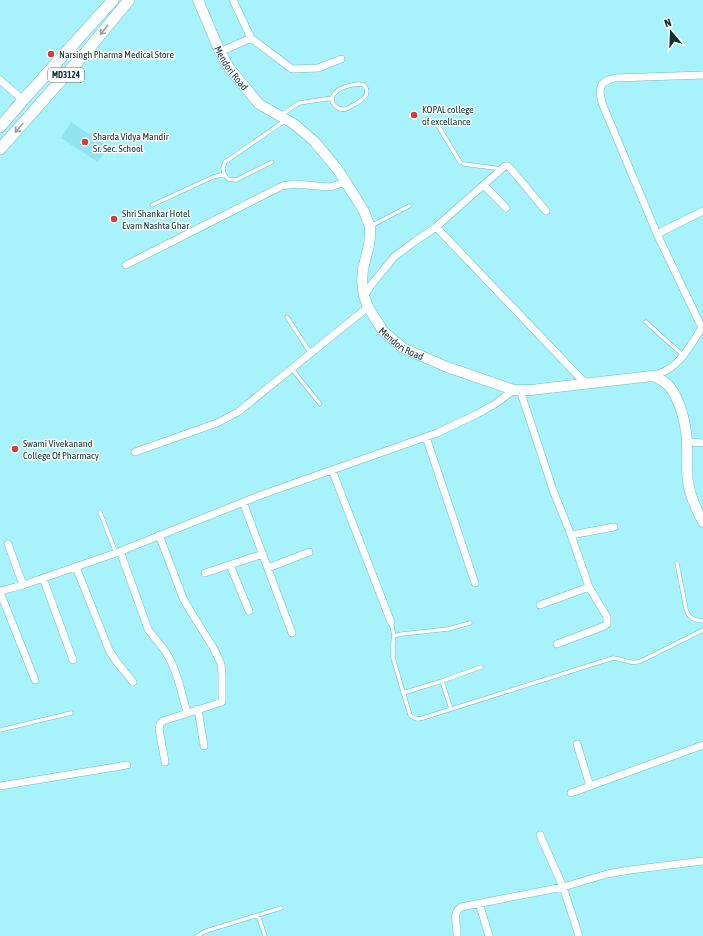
<svg xmlns="http://www.w3.org/2000/svg" width="703" height="936" viewBox="0 0 703 936" font-family="'Asap Condensed',sans-serif">
<style>
.built{fill:#91e4ef}
.lines{fill:none;stroke-linecap:round;stroke-linejoin:round}
.service-casing{stroke:#73bcc5;stroke-width:4.5}
.minor-casing{stroke:#73bcc5;stroke-width:8}
.secondary-casing{stroke:#73bcc5;stroke-width:11}
.primary-casing{stroke:#73bcc5;stroke-width:12}
.service{stroke:#fff;stroke-width:3.5}
.minor{stroke:#fff;stroke-width:7}
.secondary{stroke:#fff;stroke-width:10}
.primary{stroke:#fff;stroke-width:11}
.oneway{stroke:#93a2a3}
.poi-dot{fill:#cf403d;stroke:#fff;stroke-width:1.5}
.labels{text-anchor:middle;dominant-baseline:central;stroke-width:3;stroke-linejoin:round;paint-order:stroke}
.shield{fill:#fff;stroke:#586e70;stroke-width:1}
.shield-label{font-size:9px;font-weight:bold;fill:#103033}
.poi-label{font-size:10px;fill:#103033;stroke:#fff;text-anchor:start}
.street-label{font-size:10px;fill:#103033;stroke:#fff}
</style>
<rect width="100%" height="100%" fill="#a7f2fb"/>
<path class="built" d="M71 122 108 147 98 162 61 138Z"/>
<g class="lines">
<defs>
<path id="service" d="M357 84C361 84 364 84 366 88 371 98 353 105 346 109 338 111 328 102 334 94 339 87 350 85 357 84Z
M281 115 299 103 332 98
M437 124 460 162 464 164 502 169
M272 162 236 180 228 179 224 174 223 168 225 162 286 120
M152 205 213 177 224 174
M371 226 409 206
M287 317 311 354
M646 322 668 342 683 355
M292 369 320 404
M100 512 116 553
M677 563 686 609C689 618 693 620 703 621
M391 622 394 636
M470 623 448 629 402 634 394 636 393 642V658L410 715C414 719 418 720 423 718L613 658C625 659 629 665 641 661L703 630
M442 681 451 709
M403 693 442 681 481 667
M0 730 71 713
M258 915 265 936
M197 936 206 931 281 908"/>
<path id="minor" d="M233 0 251 38
M220 52 251 38 292 69 318 68 341 59
M0 80 23 100
M484 185 506 208
M436 227 586 384
M657 234 703 211
M126 265 282 186 294 184 330 187 346 182
M364 296 372 284 394 257 414 242 436 227 505 166H508L511 169 546 211
M702 328 657 234 602 103 600 92 602 84 608 80 615 78 703 75
M652 376C657 374 662 373 667 370 683 361 693 341 703 326
M520 390 553 490 571 535 589 587 607 617V624L602 627 557 644
M426 437 475 583
M687 442 703 443
M135 452 217 423 238 412 368 307
M332 470 391 622
M243 502 292 633
M159 535 183 598 188 607 214 649 221 664 222 675V702L163 721 160 724 159 729 165 762
M571 535 614 527
M8 544 23 585
M120 551 148 629C153 637 160 643 165 651 177 669 181 692 187 712
M230 565 249 611
M76 567 109 650 116 661 133 682
M268 568 309 552
M205 573 263 554
M43 578 73 660
M0 591 23 585 116 553 261 495 437 433 477 414 495 404 514 390
M0 592 35 680
M540 605 589 587
M198 709 204 746
M577 744 590 786
M0 786 127 765
M571 793 703 745
M540 835 563 887 579 936
M479 903 489 936
M457 936C458 925 451 914 461 907L563 887 607 874 630 870 703 861"/>
<g id="secondary">
<path id="s1" d="M198 0 220 52 230 69 259 104 294 124 314 141 338 170 364 211 370 227V236L369 245 363 269 362 281 364 296 368 307 383 331 403 348 447 367 514 390H531L652 376C656 377 660 379 663 381 679 391 686 424 687 442 688 455 686 469 688 482 690 496 696 509 703 522"/>
</g>
<path id="primary" d="M0 127 23 100 113 0
M0 149 86 52 129 0"/>
</defs>
<use href="#service" class="service-casing"/>
<use href="#minor" class="minor-casing"/>
<use href="#secondary" class="secondary-casing"/>
<use href="#primary" class="primary-casing"/>
<use href="#service" class="service"/>
<use href="#minor" class="minor"/>
<use href="#secondary" class="secondary"/>
<use href="#primary" class="primary"/>
</g>
<defs><path id="oneway-shaft" d="M-6 0H5M1.5-3L5.5 0L1.5 3" fill="none" stroke-width="1.6" stroke-linecap="round" stroke-linejoin="round"/></defs>
<g class="oneway">
<use href="#oneway-shaft" transform="translate(104 30) rotate(129)"/>
<use href="#oneway-shaft" transform="translate(19 128) rotate(132)"/>
</g>
<g class="poi-dot">
<circle cx="51" cy="54" r="4"/>
<circle cx="414" cy="115" r="4"/>
<circle cx="85" cy="142" r="4"/>
<circle cx="114" cy="219" r="4"/>
<circle cx="15" cy="449" r="4"/>
</g>
<g class="labels">
<rect class="shield" x="48" y="68" width="36" height="14" rx="3"/>
<g class="shield-label">
<text x="66" y="75">MD3124</text>
</g>
<g class="poi-label">
<text x="59" y="54">Narsingh Pharma Medical Store</text>
<text x="422" y="109">KOPAL college<tspan x="422" dy="12">of excellance</tspan></text>
<text x="93" y="136">Sharda Vidya Mandir<tspan x="93" dy="12">Sr. Sec. School</tspan></text>
<text x="122" y="213">Shri Shankar Hotel<tspan x="122" dy="12">Evam Nashta Ghar</tspan></text>
<text x="23" y="443">Swami Vivekanand<tspan x="23" dy="12">College Of Pharmacy</tspan></text>
</g>
<g class="street-label">
<text stroke="none"><textPath href="#s1" startOffset="76">Mendori Road</textPath></text>
<text stroke="none"><textPath href="#s1" startOffset="424">Mendori Road</textPath></text>
</g>
</g>
<g transform="translate(671 32) rotate(341)" stroke="#ffffff" stroke-width="3" paint-order="stroke">
<path d="M0-3L7 15L0 10L-7 15Z" fill="#103033"/>
<text y="-6" font-size="11" font-weight="bold" text-anchor="middle" fill="#103033">N</text>
</g>
</svg>
